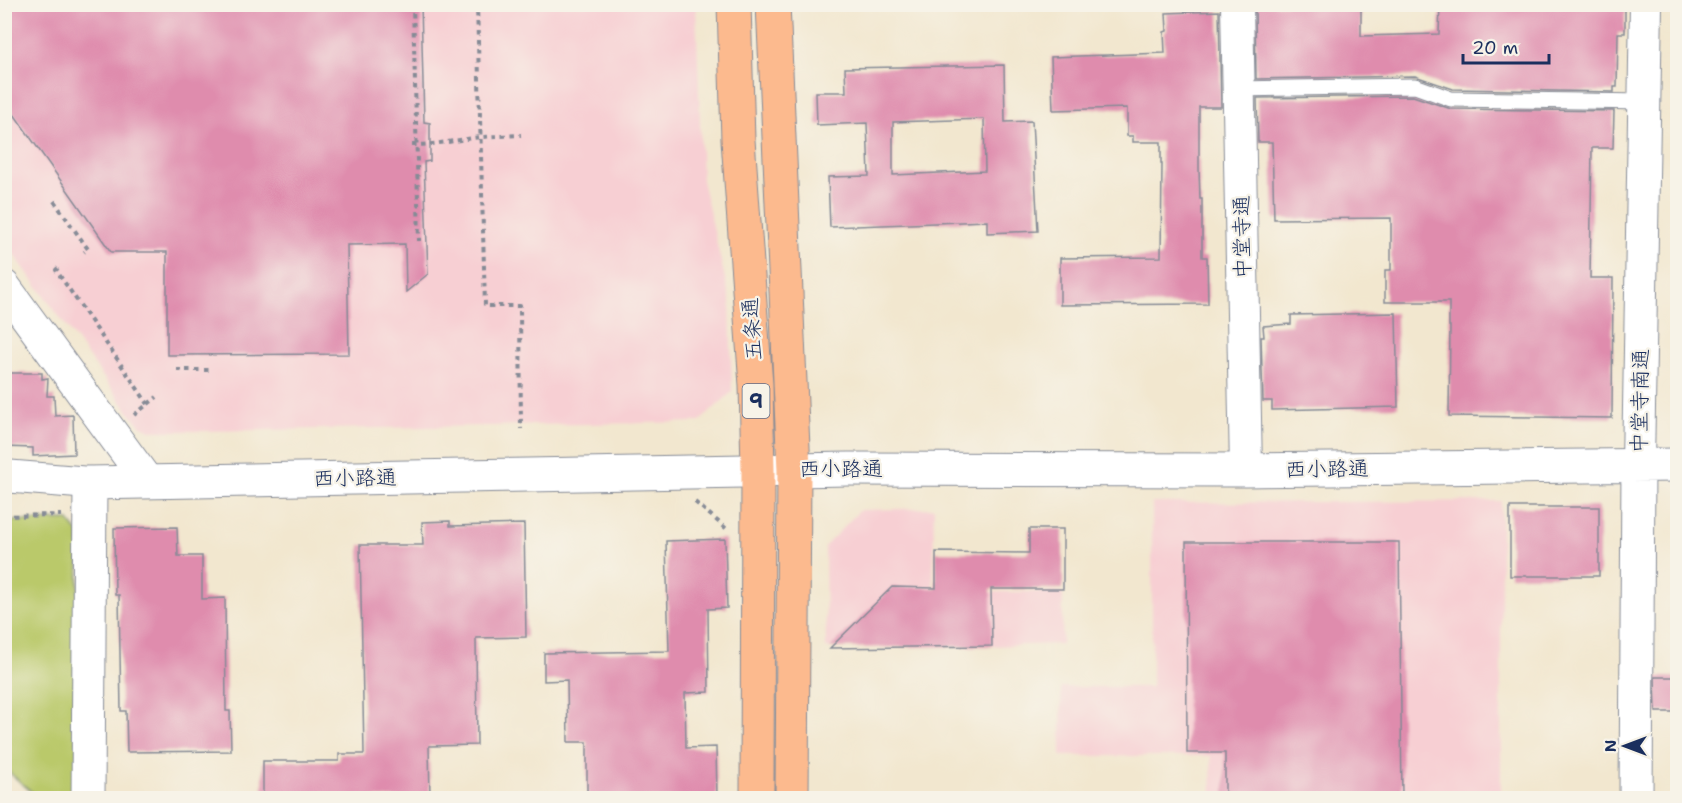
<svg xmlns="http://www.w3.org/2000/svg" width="1682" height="803" viewBox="0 0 1682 803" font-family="'Shantell Sans','Klee One',sans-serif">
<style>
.built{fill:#f7cfd3}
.green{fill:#bac96b;stroke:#6a7c64;stroke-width:1.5}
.building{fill:#df8cad;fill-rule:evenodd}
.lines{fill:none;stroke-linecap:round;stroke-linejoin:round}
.service-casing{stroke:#868b96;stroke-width:17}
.minor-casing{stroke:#868b96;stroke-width:34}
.tertiary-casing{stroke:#868b96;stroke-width:35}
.trunk-casing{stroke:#868b96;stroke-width:35}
.path{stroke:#868b96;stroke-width:4;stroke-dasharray:4.5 4.5;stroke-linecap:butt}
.service{stroke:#fff;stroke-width:15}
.minor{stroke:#fff;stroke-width:32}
.tertiary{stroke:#fff;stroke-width:33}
.trunk{stroke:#fcba8e;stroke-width:33}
.labels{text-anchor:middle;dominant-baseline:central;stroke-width:4.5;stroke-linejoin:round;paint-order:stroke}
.shield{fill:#f7f3e8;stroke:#5d6a87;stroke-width:1.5}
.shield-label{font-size:20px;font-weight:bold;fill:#1b2f5e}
.street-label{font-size:21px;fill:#1b2f5e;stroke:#f7f3e8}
</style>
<rect width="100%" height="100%" fill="#f7f3e8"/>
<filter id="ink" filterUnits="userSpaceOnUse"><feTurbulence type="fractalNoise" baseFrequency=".0167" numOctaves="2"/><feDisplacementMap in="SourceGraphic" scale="12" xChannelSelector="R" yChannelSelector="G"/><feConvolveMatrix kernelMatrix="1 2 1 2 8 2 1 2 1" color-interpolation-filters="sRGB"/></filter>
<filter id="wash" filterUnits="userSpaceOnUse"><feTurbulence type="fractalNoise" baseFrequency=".008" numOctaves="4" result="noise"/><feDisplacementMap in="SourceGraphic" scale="24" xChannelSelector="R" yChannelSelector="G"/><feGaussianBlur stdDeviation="1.35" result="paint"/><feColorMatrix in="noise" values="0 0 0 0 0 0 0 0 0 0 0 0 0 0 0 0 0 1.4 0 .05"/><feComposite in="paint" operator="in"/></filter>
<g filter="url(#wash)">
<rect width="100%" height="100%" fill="#f2e7cf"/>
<path class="built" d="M5 5H696L702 180 730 300 732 392 699 422 205 431H153L141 426 130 414 5 242Z
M1501 501V798H1212L1211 756H1061V687H1152V503Z
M934 508 933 588 988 587 989 592H1063L1062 644 992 646 826 648 825 546 860 510Z"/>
<path class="green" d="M68 520 79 534 77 798H39L5 769 4 521Z"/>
<g id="blocks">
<path class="building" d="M4 4H421L424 122 430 123V161L424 162 428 274 406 292 405 244 347 245 349 354 167 355V252H111L4 100Z
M1361 4V36L1439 34 1440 4H1625V33H1618L1617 87H1614V92L1453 89 1415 76 1256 79 1255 5Z
M1219 11 1221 107H1199V169L1200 199H1202V257H1207L1208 304 1060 305V258L1161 257 1162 163H1161V142H1133V136H1127V108L1053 110 1051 57 1165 53 1164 32 1167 31 1166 13Z
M1004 65 1005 122 1032 121 1038 231 987 233V221L830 227 828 177 869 176 867 123 817 125 816 92H846L845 68ZM984 119 985 171 893 175V122Z
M1413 96 1451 109 1614 111 1613 148H1592L1590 278H1613L1612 418 1449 416 1450 326H1449V302H1385V270H1391V218L1274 219 1272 142H1258L1257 98Z
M1396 313 1398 407 1272 410V401H1263L1261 337H1264L1263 326 1291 324V315Z
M7 373H42V379L48 378 47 396H54L55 416 73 415 74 454 33 456V448L5 447Z
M1510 507H1599V576H1510Z
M450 521V526L524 524 526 637 476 638 477 745 429 746 430 798H263V761H339V754H364L360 545H423L422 522Z
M177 527 178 556H202V599L225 598 226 711H230L231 751 127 752 126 711H121L119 595H115L114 528Z
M1029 529H1063V589H991L992 646 830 648 892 587 936 588V552L1029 553Z
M725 539 727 608 708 609 709 692 685 693 686 748 716 747 717 798H587V742H568L567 680 544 681V653L669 651 666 541Z
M1186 542H1399L1402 798H1225V753H1187Z
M1655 677H1677V712H1656Z"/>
</g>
</g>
<g filter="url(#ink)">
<use href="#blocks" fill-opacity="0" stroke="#868b96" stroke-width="1.5"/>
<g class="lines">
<defs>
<path id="service" d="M1239 89 1415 86 1451 99 1644 102"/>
<path id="minor" d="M1237 4 1246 470
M4 286 147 481
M1638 465 1646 4
M4 476 90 483"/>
<path id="tertiary" d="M88 798 90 483 848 469 1246 470 1678 465
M1636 798 1638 465"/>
<path id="trunk" d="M734 4 738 140 756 385 758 470 757 798
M773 4 794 470 792 798"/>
</defs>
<use href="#service" class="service-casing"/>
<use href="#minor" class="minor-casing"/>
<use href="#tertiary" class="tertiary-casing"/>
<use href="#trunk" class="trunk-casing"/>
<path class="path" d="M413 4 419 241
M477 4 485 306H520L521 429
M412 145C433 145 453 141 473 138 489 136 505 136 521 135
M54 201 88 249 84 252
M58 268 56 270 148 404
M177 370H209
M134 415 157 397
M695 502 728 530
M4 516 61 515
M4 792 12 798"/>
<use href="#service" class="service"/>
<use href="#minor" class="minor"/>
<use href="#tertiary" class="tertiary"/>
<use href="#trunk" class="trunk"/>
</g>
</g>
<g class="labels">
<rect class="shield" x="742.5" y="384" width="27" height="34" rx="4.5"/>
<g class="shield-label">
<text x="756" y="401">9</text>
</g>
<g class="street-label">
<text transform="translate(1242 237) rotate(-91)">中堂寺通</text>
<text transform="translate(752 329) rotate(-94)">五条通</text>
<text transform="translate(1640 401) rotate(-89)">中堂寺南通</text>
<text x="841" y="469">西小路通</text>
<text transform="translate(1327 469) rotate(-1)">西小路通</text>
<text transform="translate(355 478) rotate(-1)">西小路通</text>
</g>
</g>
<rect width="1682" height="803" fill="none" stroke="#f7f3e8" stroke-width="24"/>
<g transform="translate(1625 746) rotate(270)" stroke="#f7f3e8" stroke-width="4.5" paint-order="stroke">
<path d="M0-4.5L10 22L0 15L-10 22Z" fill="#1b2f5e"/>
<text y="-9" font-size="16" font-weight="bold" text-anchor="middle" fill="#1b2f5e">N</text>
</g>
<path d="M1463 54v9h86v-9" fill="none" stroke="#1b2f5e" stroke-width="3"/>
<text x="1472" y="54" font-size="18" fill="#1b2f5e" stroke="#f7f3e8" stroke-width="4.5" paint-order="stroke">20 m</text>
</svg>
